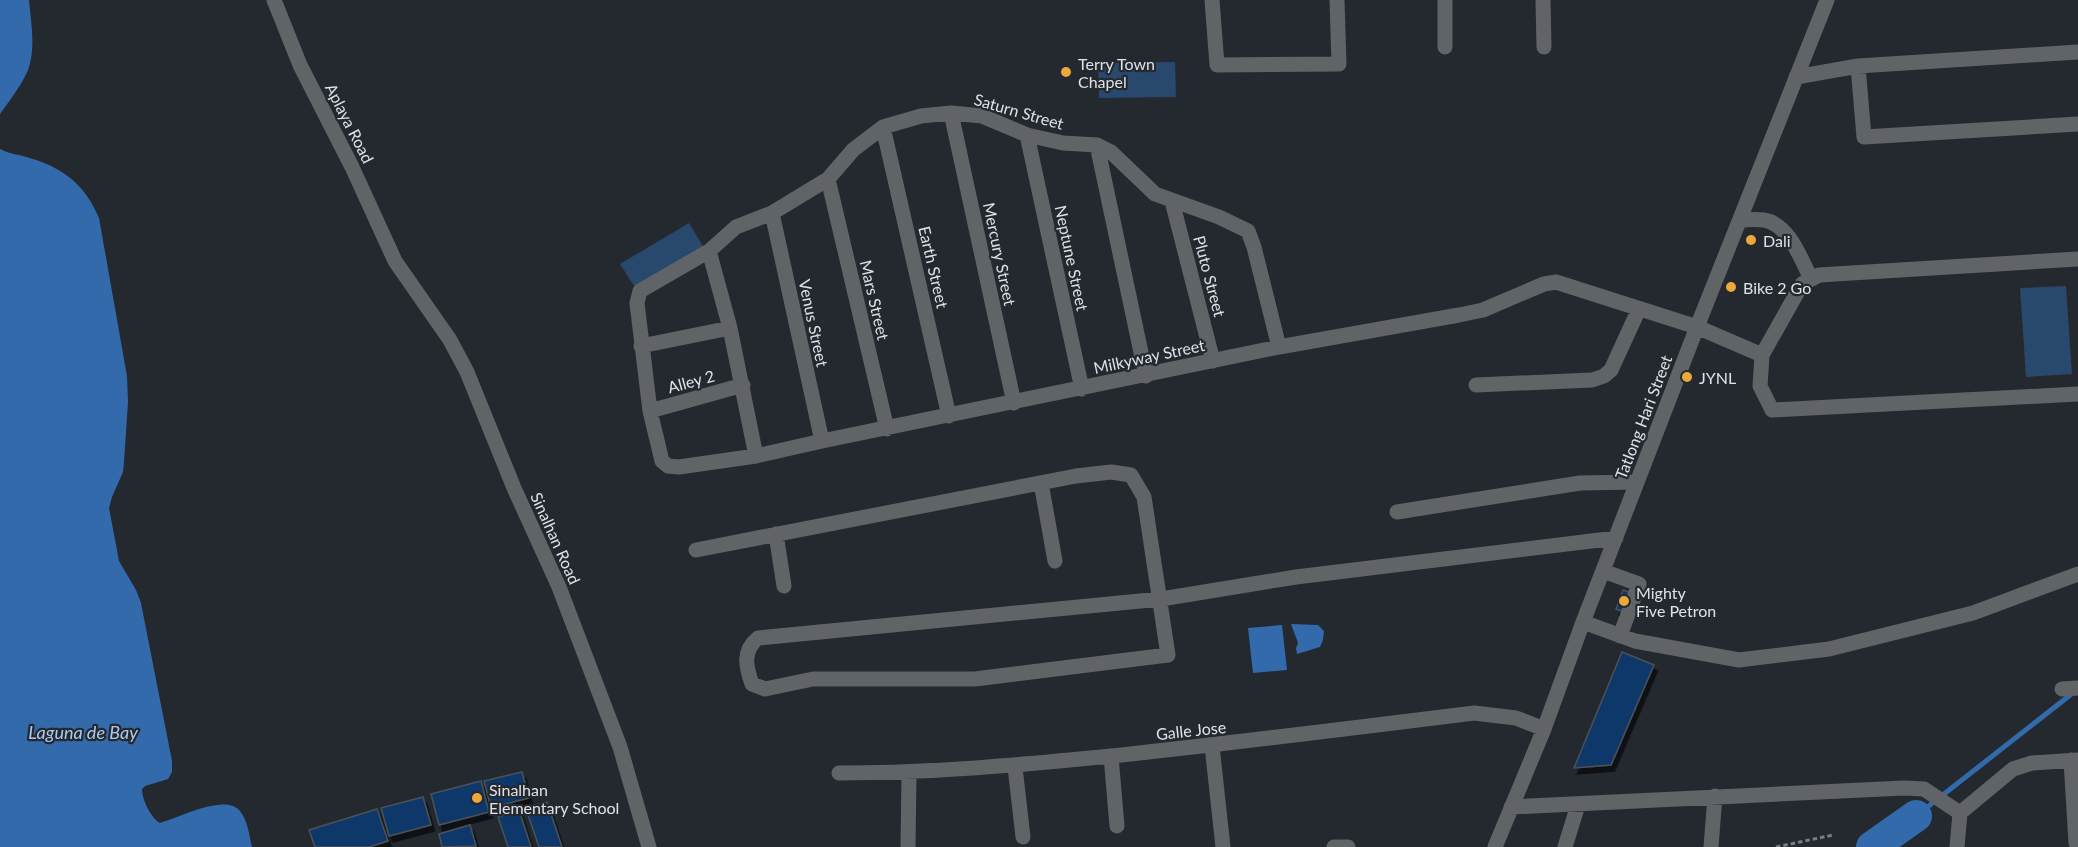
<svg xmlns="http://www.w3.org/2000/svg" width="2078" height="847" viewBox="0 0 2078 847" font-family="Lato,sans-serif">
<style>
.green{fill:#29486e}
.water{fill:#336aab}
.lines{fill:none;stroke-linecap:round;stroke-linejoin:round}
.stream{stroke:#336aab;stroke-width:5}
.river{stroke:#336aab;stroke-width:32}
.building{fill:#0e3969;stroke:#4b5158;stroke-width:1.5;filter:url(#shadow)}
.path{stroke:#797d83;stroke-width:3;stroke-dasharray:4.5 3;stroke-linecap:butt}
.minor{stroke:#616467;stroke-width:15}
.poi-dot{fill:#eda83b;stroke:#242930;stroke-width:2}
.labels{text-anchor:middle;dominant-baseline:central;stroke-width:4.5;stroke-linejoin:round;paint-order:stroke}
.poi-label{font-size:16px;fill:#dfe2e6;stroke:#242930;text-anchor:start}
.street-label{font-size:16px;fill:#dfe2e6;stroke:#242930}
.water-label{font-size:18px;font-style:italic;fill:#adcaee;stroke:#242930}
</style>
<defs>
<filter id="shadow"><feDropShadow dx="3.5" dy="6" stdDeviation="0" flood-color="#0009"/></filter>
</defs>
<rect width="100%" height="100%" fill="#242930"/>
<path class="green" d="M1175 62 1176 97 1099 98 1098 63Z
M689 223 704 248 636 289 620 264Z
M2066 286 2072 374 2026 377 2020 288Z"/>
<path class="water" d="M0 0H29C31 22 36 49 28 70 21 86 10 100 0 114Z
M0 149C7 153 15 154 23 156 60 166 84 182 99 218L127 376 128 402 124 462 123 472 112 497 109 508 119 561 136 590 141 603 172 761V772L168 779 145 786 142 789C142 800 151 818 160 823 179 818 225 793 240 811 248 821 249 835 252 847H0Z
M1291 624 1318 625 1324 631 1323 640 1320 647 1297 654 1296 648 1298 643Z
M1282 625 1287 670 1253 673 1248 628Z"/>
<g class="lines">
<path class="stream" d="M1916 816 2074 692"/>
<path class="river" d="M1872 847 1916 816"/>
</g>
<path class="building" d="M1623 590 1632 593 1624 612 1616 609Z
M1622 652 1654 665 1611 765 1574 768Z
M522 772 529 798 491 808 484 781Z
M481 781 489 812 439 825 431 794Z
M423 797 431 825 389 836 381 808Z
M547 802 562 847H539L526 809Z
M377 809 388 841 369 847H315L309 830Z
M519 810 531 847H508L498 817Z
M470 825 476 846 442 847 439 834Z"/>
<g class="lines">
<path class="path" d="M1776 847 1833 835"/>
<path class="minor" d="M274 0 300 65 352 167 395 261 450 340 467 372 514 488 559 587 620 747 649 847
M1212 0 1217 65 1339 64 1337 0
M1543 0 1544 47
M1445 47V0
M1858 66 1864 137 2078 124
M1796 77 1858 66 2078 52
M951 113 1014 403
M883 127 949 416
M1027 135 1082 389
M1097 145 1146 376
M828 179 887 429
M1172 201 1213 361
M772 213 822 441
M1740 220C1747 220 1756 219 1764 220 1789 224 1801 259 1811 279
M709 251 730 328 756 456
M2078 259 1819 275 1802 284 1762 355 1760 386 1772 410 2078 394
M641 346 730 328
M1279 347 1254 247 1248 231 1219 217 1155 194 1111 152 1097 145 1063 143 1027 135 982 116 951 113 921 116 883 127 853 150 828 179 772 213 736 227 709 251 640 291 637 303 650 411 662 461 668 466 679 467 756 456 822 441 1279 347 1459 315 1483 310 1544 284 1556 282 1697 327 1762 355
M1476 385 1592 380 1604 376 1611 370 1639 309
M650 411 743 385
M1041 483 1055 561
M1397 512 1580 483 1637 482
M776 534 784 586
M696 550 1076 476 1111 472 1131 475 1144 497 1168 655 975 679H813L765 689 752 684C746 667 742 651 758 638L1161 599 1296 577 1616 538
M1603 571 1639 584 1620 636
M1583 622 1635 641 1739 660 1829 649 1973 613 2078 574
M2062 689 2078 688
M1212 746 1223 847
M1111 756 1117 826
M2071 760 2076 843
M1015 767 1023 837
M839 773C933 773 1019 765 1112 756 1233 743 1353 728 1474 713L1516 718 1544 729
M1511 807 1904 788 1924 789 1960 813
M908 847 909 773
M1334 847H1348
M1495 847 1544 729 1583 622 1697 327 1827 0
M1565 847 1578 805
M1711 847 1715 796
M1957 847 1960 813 2013 769 2032 763 2078 760"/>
</g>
<g class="poi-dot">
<circle cx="1066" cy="72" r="6"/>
<circle cx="1751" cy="240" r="6"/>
<circle cx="1731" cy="287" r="6"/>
<circle cx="1687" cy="377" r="6"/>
<circle cx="1624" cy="601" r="6"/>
<circle cx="477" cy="798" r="6"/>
</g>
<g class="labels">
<g class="poi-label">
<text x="1078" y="63">Terry Town<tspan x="1078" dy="18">Chapel</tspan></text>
<text x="1763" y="240">Dali</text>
<text x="1743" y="287">Bike 2 Go</text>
<text x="1699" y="377">JYNL</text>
<text x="1636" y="592">Mighty<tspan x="1636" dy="18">Five Petron</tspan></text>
<text x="489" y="789">Sinalhan<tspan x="489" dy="18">Elementary School</tspan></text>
</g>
<g class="street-label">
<text transform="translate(1019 111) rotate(16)">Saturn Street</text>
<text transform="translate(350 123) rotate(63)">Aplaya Road</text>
<text transform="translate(1000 254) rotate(78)">Mercury Street</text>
<text transform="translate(1072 258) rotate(78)">Neptune Street</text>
<text transform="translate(934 267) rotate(77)">Earth Street</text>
<text transform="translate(1210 276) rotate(75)">Pluto Street</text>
<text transform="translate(875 300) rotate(77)">Mars Street</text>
<text transform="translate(814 323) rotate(78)">Venus Street</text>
<text transform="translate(1149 356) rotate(-12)">Milkyway Street</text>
<text transform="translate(691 381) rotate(-15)">Alley 2</text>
<text transform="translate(1643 417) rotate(-69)">Tatlong Hari Street</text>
<text transform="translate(556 538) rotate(66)">Sinalhan Road</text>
<text transform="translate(1191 730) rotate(-6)">Galle Jose</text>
</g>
<g class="water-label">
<text x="83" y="732">Laguna de Bay</text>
</g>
</g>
</svg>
